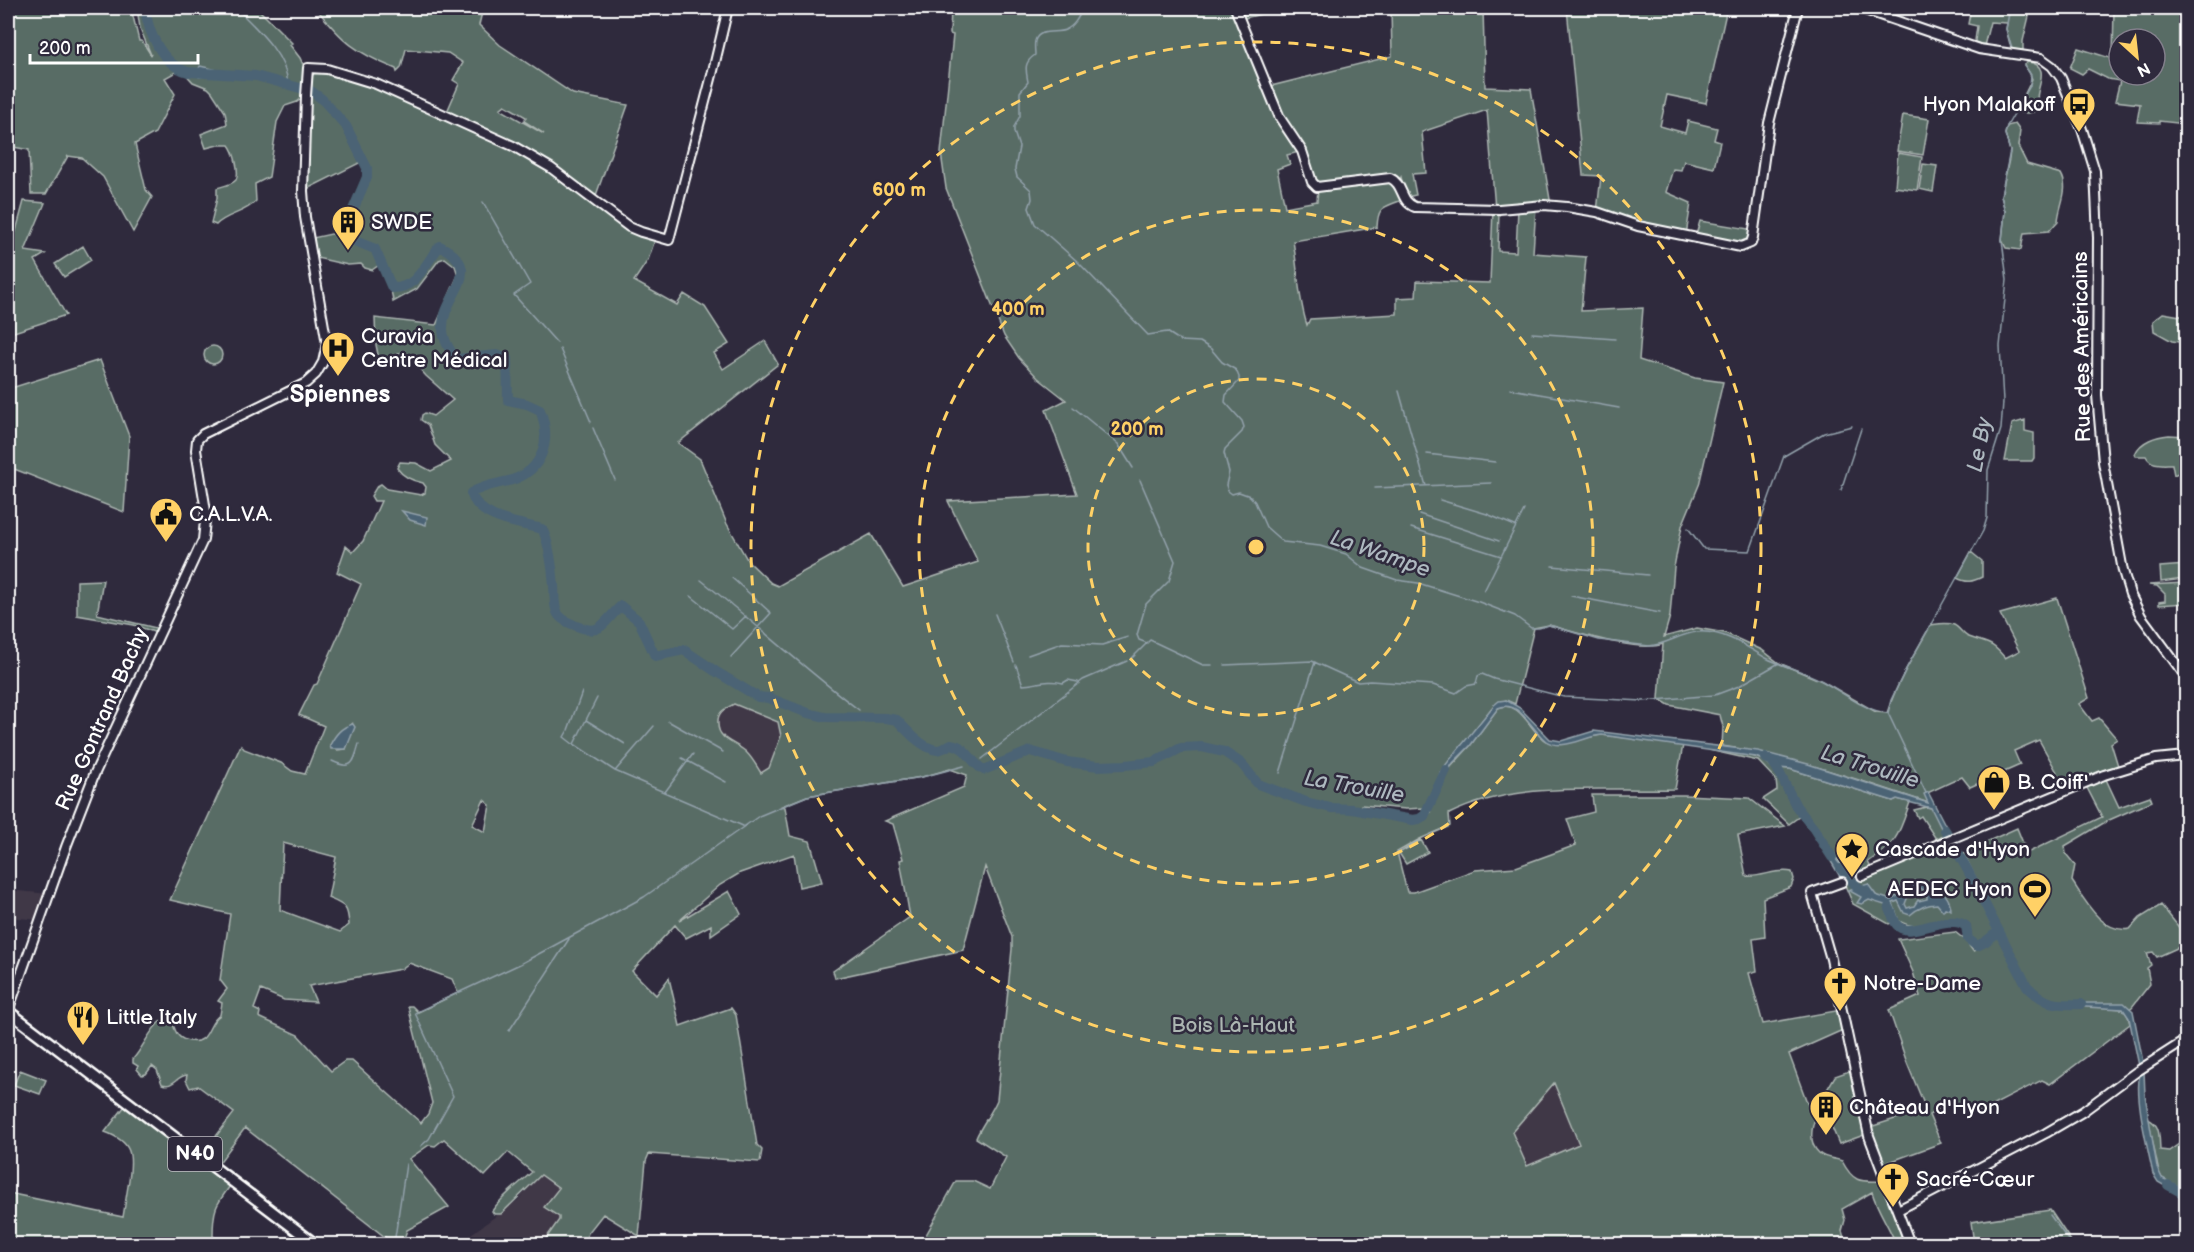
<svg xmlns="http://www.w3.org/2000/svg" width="2194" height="1252" viewBox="0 0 2194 1252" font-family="'Balsamiq Sans',sans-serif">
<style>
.built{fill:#413747}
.green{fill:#596c65;stroke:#acb6b2;stroke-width:1.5;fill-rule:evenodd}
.water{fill:#4b6474;stroke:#93a2ac;stroke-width:1.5;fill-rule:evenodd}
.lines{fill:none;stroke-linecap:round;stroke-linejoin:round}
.stream{stroke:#93a2ac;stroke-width:1.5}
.river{stroke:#4b6474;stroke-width:10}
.minor-casing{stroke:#fff;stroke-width:12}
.major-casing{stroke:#fff;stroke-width:14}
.minor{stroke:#2f2a3d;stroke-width:8}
.major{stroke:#2f2a3d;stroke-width:9}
.ring{fill:none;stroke:#ffd166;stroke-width:3;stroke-dasharray:10 8}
.labels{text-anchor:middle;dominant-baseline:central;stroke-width:5;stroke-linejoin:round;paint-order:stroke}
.shield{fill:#2f2a3d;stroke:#c1bfc5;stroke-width:1.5}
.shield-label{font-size:20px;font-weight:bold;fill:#fff}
.poi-label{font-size:21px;fill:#fff;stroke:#2f2a3d;text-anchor:start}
.street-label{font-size:21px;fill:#fff;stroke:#2f2a3d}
.park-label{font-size:21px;fill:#acb6b2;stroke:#2f2a3d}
.water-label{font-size:22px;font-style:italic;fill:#aeb9c0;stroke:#2f2a3d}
.quarter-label{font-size:24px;font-weight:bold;fill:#fff;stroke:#2f2a3d}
.centre{fill:#ffd166;stroke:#2f2a3d;stroke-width:3}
.ring-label{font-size:18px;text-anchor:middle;font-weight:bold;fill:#ffd166;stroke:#2f2a3d;stroke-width:5;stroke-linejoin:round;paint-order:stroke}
</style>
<rect width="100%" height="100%" fill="#2f2a3d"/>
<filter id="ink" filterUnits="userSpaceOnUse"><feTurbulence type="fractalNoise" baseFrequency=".0167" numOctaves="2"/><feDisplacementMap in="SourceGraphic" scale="12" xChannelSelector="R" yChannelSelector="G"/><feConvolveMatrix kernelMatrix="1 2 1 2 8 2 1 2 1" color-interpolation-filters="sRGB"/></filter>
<g filter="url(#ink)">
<path class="built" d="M734 703 778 722 781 736 769 768 761 774 748 754 721 735 718 728 719 715 722 710Z
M8 890 49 894 40 920 8 917Z
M1554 1082 1580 1144 1527 1166 1512 1132Z
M541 1174 559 1188 544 1207 559 1217V1220L542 1244H471L466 1239 471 1234 518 1200Z"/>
<path class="green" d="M8 8H131L139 41H142L151 55 140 28 137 8H257L292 43 290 45 300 58 310 80 314 73 327 69 446 114 459 84 453 80 463 63 448 53 406 49 401 68 397 72 396 69C355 52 343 42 316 8H483L479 25 500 45 573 94 628 105 594 201 621 222 656 237 648 260 634 281 677 305 684 294 705 307 729 344 714 353 723 369 765 341 778 364 678 443 700 459 727 524 748 561 771 583 778 586 871 534 903 587 978 562 948 501 1077 494 1046 410 1066 400 1038 378 1019 358 1004 336 946 188 941 153 953 35 950 34 951 8H1288L1240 19 1267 87 1392 56 1391 8H1483L1485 87 1531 89 1551 205 1536 206 1533 253 1586 257 1581 311 1643 308 1639 360 1695 378 1723 382 1699 485 1682 526 1674 567 1670 616 1664 637 1697 628 1725 633 1762 650 1779 663 1822 681 1876 712 1887 713C1897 682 1915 653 1931 625 1938 624 1947 622 1954 625 1960 628 1963 635 1969 637 1988 644 1991 641 2005 658L2019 651 2000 614 2057 598 2089 698 2079 704 2092 721 2099 718 2117 739 2111 743 2119 769 2104 775 2119 807 2150 796 2152 801 2107 821 2065 846 2066 854 2075 865 2072 881C2086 902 2102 934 2130 929L2140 918 2161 905 2186 936V944L2157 957 2153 952 2147 953 2151 965 2147 968 2150 984 2132 1007 2129 1009 2125 1006 2098 1007 2123 1009 2128 1016 2130 1024 2050 1084 2042 1080 1980 1112 1953 1101 1929 1115 1941 1143 1881 1165 1910 1244H1896C1889 1226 1877 1210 1872 1192L1842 1209 1845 1220 1842 1231 1846 1244H921L956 1181H973L990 1189 1006 1157 976 1138C982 1124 991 1114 997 1100L1012 949V937L985 867 963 950 835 978 833 971 910 917 900 860 903 859 893 824 885 821 964 787 967 775 950 769 922 777 807 796 782 806 785 807 790 836 810 841 822 882 799 887 794 854 740 873 720 885 679 921 729 891 741 914 711 935V925L686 938 675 925 632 971 656 995 669 978 680 1026 731 1008 736 1015 757 1145 762 1150 760 1162 649 1154 646 1161 639 1236 603 1214 588 1233 584 1244H542L559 1220V1217L544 1207 559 1188 541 1175 501 1214H494L492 1211C503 1195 518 1185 532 1172L508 1152 485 1176 444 1139 435 1146 429 1145 409 1159 449 1207 407 1230 402 1244H394L245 1128 215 1168 233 1182C216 1205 213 1207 213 1236L223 1244H8V1193L123 1217C125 1205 127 1192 129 1180 133 1154 132 1142 105 1132L128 1102 200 1157 234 1113 198 1086 190 1088 186 1080 187 1075C176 1076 174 1088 162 1084L157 1070 152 1066 146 1074 142 1075 137 1069 138 1066 133 1063V1059C144 1047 149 1030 162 1020L173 1024C176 1034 179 1039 189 1041 211 1045 206 1023 220 1015L222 1003 218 1001 227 989 220 980 230 914 170 900 241 745 244 749 281 763 292 771 305 774 324 726 299 715 314 685 317 684 361 584 337 572 346 546 353 552 363 541 381 501H374L371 496 377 486 381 484 387 489 421 495 425 493 426 487 423 483C413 481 403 477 397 468L400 462 416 463 431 471 451 461 435 445 428 425 421 420 422 415 425 413 433 416 453 400 426 376 404 351 380 364 376 345 375 318 436 325 458 275 455 266 445 258 439 260 417 289 393 302C392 287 386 278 382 263L372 270 365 268 361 264 348 265 317 258 311 259 308 239 350 230 352 212 367 177 363 161 303 191 305 96 297 102 285 106 277 122 269 177 255 184 256 201C244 214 228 213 216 225L211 223 217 198V188C223 186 231 185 236 180 240 172 234 151 229 145H218L206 148 201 134 227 124 225 112 212 92 208 88 193 82 181 69 165 78 175 94 155 133 135 144 146 190 152 197 133 232 103 177 82 158 68 156 46 194H31L29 150 8 146ZM505 105 526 117 524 121 544 134 500 109ZM1487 110 1495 209H1493L1490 283 1417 281 1416 297 1397 298V314L1310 319 1307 325C1298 298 1298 269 1293 241L1377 227C1378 204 1385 208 1404 199L1398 184 1401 177 1406 197 1416 195 1412 174 1426 173 1422 132ZM1303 151 1318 188 1317 201 1285 207 1277 169 1290 164 1287 155ZM1518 209 1516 252 1498 251 1499 210ZM1549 625C1575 632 1638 653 1663 644L1659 699 1669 705 1720 715 1723 727 1722 746C1793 756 1861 781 1929 803L1925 794 1962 777 1970 787 2020 765 2014 751 2039 740 2067 790 2084 782 2102 817 2027 853 2017 828 1966 851 1967 853 1964 854 2008 942 1998 935 1987 945 1973 951 1965 940 1955 932 1898 939 1913 972 1920 996 1889 1010 1907 1063 1926 1109 1867 1128 1855 1069 1835 1076 1821 1100 1808 1105 1789 1054 1845 1029 1841 1010 1763 1024 1749 973 1757 971 1753 939 1765 937 1763 898 1791 887 1794 879 1792 872C1776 868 1762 878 1746 876L1738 835 1785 826 1749 798 1684 795H1592L1594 812 1567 819 1576 845 1516 867 1475 870 1414 892H1407L1397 852 1420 839 1450 826 1449 814C1516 780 1602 791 1675 789L1683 745 1602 735C1584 736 1564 749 1546 741 1530 733 1521 698 1498 708L1470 746 1438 781 1441 772 1494 705 1506 700 1515 704 1534 628ZM734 704 778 722 781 736 769 768 761 773C757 767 753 759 747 753 738 743 718 741 718 724 717 712 724 709 734 704ZM352 724 346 749 337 750 330 745ZM484 800 490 805 485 832 472 825ZM1361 805 1406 809 1424 808 1431 812 1419 821C1399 820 1380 814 1360 811ZM283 843 336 857 328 898C344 905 348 905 349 925L340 932 280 910ZM409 963 452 979 458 993 418 1012 412 1006H408L432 1103 428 1114 421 1123 352 1061H345L331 1071 298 1035 259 1017 260 1012 254 1009 261 990 284 1000 316 1002 309 986 401 969ZM1554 1083 1579 1144 1527 1166 1512 1132ZM1821 1101 1839 1144 1864 1135 1881 1181C1859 1182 1853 1182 1842 1161 1835 1158 1825 1159 1819 1153 1804 1140 1816 1115 1821 1101Z
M1567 8H1727L1706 103 1667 95 1660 126 1685 133 1688 121 1717 128 1714 140 1720 142 1714 168 1684 161 1681 170 1673 169 1666 192 1691 203 1686 235 1597 212 1601 176 1583 175Z
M1971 8H2031L2023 41V55L2011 48 2006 29 2007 23 1990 22 1983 50 1974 48 1977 26 1968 24Z
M2114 8H2186V124L2159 121V123L2137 122 2140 104 2115 101 2120 81 2108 79 2088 69 2082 74 2070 68 2078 48 2113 59ZM2119 39H2155V75H2119Z
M2028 62C2047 64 2041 79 2038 92 2036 98 2039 107 2035 111 2030 115 2021 112 2016 112L2032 79 2029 72 2024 65Z
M1903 115 1929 119 1923 155 1897 151Z
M2015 124 2020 131 2018 146 2027 164 2061 174C2070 189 2059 205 2058 221L2049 231 2024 233 2021 250 2006 248 2002 240 2005 211 2001 196 2009 159 2010 151 2005 134 2007 126Z
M1898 153 1922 157 1917 190 1895 187Z
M1923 164 1937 166 1933 192 1919 189Z
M24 201 45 203 25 251 45 254 35 260 66 315 8 334V246H12Z
M1700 221 1755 230 1746 246 1696 235Z
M83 246 91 260 64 277 55 264Z
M2163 313 2186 317V343L2172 341 2154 331 2153 321Z
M204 355a9 9 0 1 1 18 0a9 9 0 1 1-18 0Z
M100 360 129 436 124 512 9 467 8 389Z
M2025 420V431L2034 433V458L2032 461H2005L2012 424Z
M2169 435 2186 436V469L2174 475 2172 464C2162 464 2151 466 2146 456H2136L2135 454C2140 441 2157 436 2169 435Z
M1971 552 1982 561V577C1972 582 1967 583 1957 578Z
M2186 565V608L2185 603 2159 605V602L2165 601V594L2157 586 2149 585 2184 583 2183 579 2161 582 2160 567Z
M103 580 97 614 156 628 154 632 134 625 77 615V581Z
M1709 750C1724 752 1741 752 1755 757 1780 764 1789 795 1800 816L1789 824 1763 799 1777 790 1776 780 1758 761Z
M1779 768 1790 769 1893 801 1897 799 1910 802C1899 834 1898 843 1868 862L1871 868C1863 872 1851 871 1843 867L1796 802C1789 791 1785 779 1779 768Z
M1926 807 1932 808 1945 834 1936 839 1921 816 1918 818 1914 810Z
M1421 840 1428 852 1406 864 1399 853Z
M1950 843 1995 932 1979 943H1974L1970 938 1968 926 1956 918C1938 922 1915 932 1898 920L1889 924 1853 904 1844 883 1872 876 1935 848 1937 852 1942 849 1941 845Z
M20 1070 46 1080 40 1094 14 1085Z
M2148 1119C2161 1125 2159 1137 2160 1150L2169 1151 2186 1139V1192L2162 1178 2159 1173Z
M2050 1210 2073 1244H1974L1971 1222Z"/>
<path class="water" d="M200 66 217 70 219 74 216 76 199 77 197 73Z
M402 511 427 517 426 525 410 520Z
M1506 700 1520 708 1550 739 1561 741 1594 731 1758 751 1808 764 1928 803 1924 794 1928 792 1952 838 1947 840 1931 808 1897 799 1893 801 1790 769 1779 768 1756 757 1602 735C1585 736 1562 752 1546 741 1532 731 1519 698 1498 708L1470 746 1453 763 1441 782 1438 781 1440 772 1494 705 1499 701Z
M353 724 355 727 346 749H331L330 745C335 735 341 727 353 724Z
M1826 843C1839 863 1837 869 1861 869L1862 874 1842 880 1823 848Z
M1916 881 1935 884C1942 890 1951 900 1951 910L1945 908 1943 911 1937 904C1926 904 1918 908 1910 915L1904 913 1898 901 1893 903 1898 918 1893 920 1885 905 1869 900 1862 904 1857 903 1861 897 1848 890 1868 884 1876 895 1891 900 1899 895 1903 884ZM1920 888 1927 892V899L1919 901 1918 900 1914 906 1907 908 1905 904C1907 897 1912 889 1920 888Z
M2067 1003H2124L2133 1011 2143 1062 2139 1066 2129 1018 2123 1009 2066 1006Z
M2144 1071 2145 1095 2157 1167 2162 1178 2182 1188 2177 1193 2158 1182 2153 1174C2148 1149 2134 1097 2140 1073Z"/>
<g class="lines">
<path class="stream" d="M236 8C256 28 286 54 288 84
M1083 8C1079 16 1075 26 1065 30 1056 34 1039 28 1035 41 1034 45 1035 51 1035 55 1023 63 1026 70 1028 82L1020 92V116L1014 127V132L1019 147 1015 169 1017 177 1031 190 1032 199 1029 208 1035 224 1078 262 1148 335 1167 332 1181 341 1200 342 1211 349 1222 362 1236 370 1239 377V381L1226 395 1225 402 1242 421 1244 427 1242 432 1225 449 1224 453 1229 472 1226 485 1228 491 1232 494 1239 492 1250 496 1255 502 1266 527 1283 542 1320 546 1346 554 1363 568 1397 580 1418 583 1479 602 1515 616 1531 628H1539L1549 625 1599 640 1649 646C1666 645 1681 633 1698 632 1722 630 1746 646 1766 658 1784 667 1804 671 1822 681 1843 692 1864 711 1888 713
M2010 8 2006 29 2012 49
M483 202 530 284 514 295 557 343
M348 249 352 241
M1532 333 1615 339
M560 349 591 422
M1511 389 1619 408
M1399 391 1426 486
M1073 407 1118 444 1133 468
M593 428 615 480
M1427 454 1495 462
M1140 480 1175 561 1169 581 1146 604 1137 635 1139 640 1147 643
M1375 488 1491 483
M1841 490 1861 429
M1440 500 1487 514 1515 526
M1419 514 1499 541
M1411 528 1501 556
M1688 528 1704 549 1750 551 1784 456 1824 433 1852 426
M1552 566 1648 575
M701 580C754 622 805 669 859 710
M1484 591 1524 510
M691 596 732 629 746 616
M1571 596 1660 613
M995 614 1014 662
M1028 655 1062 643 1102 645 1128 637
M731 657 771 613 732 578
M1130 660 1150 640 1203 665H1212
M1016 665 1023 685C1037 684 1049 679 1063 683L1068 680 1078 682
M1225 665 1312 661 1358 682 1370 681 1433 685 1456 693 1466 686 1476 684 1478 676 1482 674 1494 679 1564 697 1643 701 1715 695 1739 686 1779 663
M597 698 574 744 615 771 743 826
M586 720 625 744
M668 721 723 752
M573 744 564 737 568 730 582 692
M682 758 726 782
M982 759 1083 680 1127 661
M332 761C352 771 354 763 359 744
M616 770 654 726
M1280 773 1315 662
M665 792 693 754
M1926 793 1888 713 1891 700 1906 669 1983 531 1987 518 1988 470 2001 429 2003 402 2000 346 2007 280 2002 240 2005 211 2001 196 2010 151 2005 134 2007 126 2030 86 2031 75 2024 65
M419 1011 520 964 644 897 759 816 807 796 922 777 964 766
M417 1012 415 1013 453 1096 429 1139 421 1146
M509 1031 569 939
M2050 1215 2071 1244
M394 1244 406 1164"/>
<path class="river" d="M145 8C148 32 162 65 188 72L256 76 311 91 322 99 346 126 367 168V177L352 212 350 239 375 249 392 288C418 289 425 262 440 246 489 271 441 295 443 329 443 340 450 350 456 359L497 355 507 359 508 400 527 404 540 410C552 440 543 470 512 480 498 484 483 485 471 493 479 520 519 523 542 529 549 540 553 572 554 586 555 595 553 606 558 614 561 619 567 622 572 624 602 638 601 624 621 606L639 621 655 656 684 650 715 671 758 697 769 698 808 713 825 717 886 718 897 720C906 730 922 748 937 750 942 750 946 747 951 744 969 747 970 763 984 770L1030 751 1067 762 1098 766 1125 765 1154 762 1181 748 1202 747 1224 752 1241 763 1258 784 1306 802 1331 808 1352 809 1413 820 1419 819 1424 816 1446 770
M1766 758 1772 761 1778 770 1796 806 1814 829 1832 857
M1945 830 1967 869 2027 986C2045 1005 2055 1005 2081 1004
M1841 869C1850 878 1855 887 1866 893
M1889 907C1892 912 1893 920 1897 925 1910 941 1946 911 1966 926L1968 939 1977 946 1985 942 1999 931
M2168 1185 2186 1195"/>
<defs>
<path id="minor" d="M1235 8 1280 118 1302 151 1312 182 1317 187 1390 178C1404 184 1400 202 1415 207L1499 209 1544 205 1567 207 1597 212 1638 226 1741 247 1751 243 1753 237 1769 123 1798 8
M1859 8 1979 49 2041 58 2052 66 2061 78 2082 129 2095 171 2098 238 2097 395 2103 462 2123 571 2130 594 2141 616 2186 677
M1862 876 2104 775 2156 759 2186 756
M1842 882 1812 893 1831 959 1869 1136 1910 1244
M8 1011 66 847 94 775 203 540 206 511 196 450 197 440 203 434 306 383 316 374 323 362 327 344 305 217 303 191 306 96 308 68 327 69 376 84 513 146 551 168 629 227 641 232 669 240 712 75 728 8
M1898 1210 2046 1133 2082 1112 2136 1072 2186 1040"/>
<path id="major" d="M8 1011 315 1244"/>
</defs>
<use href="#minor" class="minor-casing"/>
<use href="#major" class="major-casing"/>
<use href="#minor" class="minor"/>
<use href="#major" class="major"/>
</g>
</g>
<g class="ring">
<circle cx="1256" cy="547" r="168"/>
<circle cx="1256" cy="547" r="337"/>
<circle cx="1256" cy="547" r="505"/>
</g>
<defs>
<symbol id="bus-pin" viewBox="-11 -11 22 30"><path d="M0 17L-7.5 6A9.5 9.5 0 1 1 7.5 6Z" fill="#ffd166" stroke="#2f2a3d"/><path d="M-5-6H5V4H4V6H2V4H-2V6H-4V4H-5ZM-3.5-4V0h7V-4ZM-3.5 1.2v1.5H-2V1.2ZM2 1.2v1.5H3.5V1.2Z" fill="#111"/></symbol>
<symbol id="building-pin" viewBox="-11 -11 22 30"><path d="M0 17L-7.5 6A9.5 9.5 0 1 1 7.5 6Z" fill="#ffd166" stroke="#2f2a3d"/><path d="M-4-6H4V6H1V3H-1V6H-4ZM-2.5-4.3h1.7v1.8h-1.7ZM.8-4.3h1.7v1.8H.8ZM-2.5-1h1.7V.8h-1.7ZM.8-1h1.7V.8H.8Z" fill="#111"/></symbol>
<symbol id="hospital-pin" viewBox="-11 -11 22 30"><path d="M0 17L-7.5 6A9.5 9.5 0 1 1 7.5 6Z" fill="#ffd166" stroke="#2f2a3d"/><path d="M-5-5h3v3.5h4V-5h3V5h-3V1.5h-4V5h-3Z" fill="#111"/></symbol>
<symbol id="civic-pin" viewBox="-11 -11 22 30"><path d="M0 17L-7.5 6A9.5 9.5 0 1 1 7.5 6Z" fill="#ffd166" stroke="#2f2a3d"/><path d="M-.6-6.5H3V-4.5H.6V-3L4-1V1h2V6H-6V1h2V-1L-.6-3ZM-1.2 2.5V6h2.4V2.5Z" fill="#111"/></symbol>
<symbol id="shop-pin" viewBox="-11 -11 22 30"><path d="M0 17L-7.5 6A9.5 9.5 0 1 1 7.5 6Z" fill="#ffd166" stroke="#2f2a3d"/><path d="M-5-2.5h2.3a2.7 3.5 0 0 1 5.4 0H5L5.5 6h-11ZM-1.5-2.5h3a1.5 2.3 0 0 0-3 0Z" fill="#111"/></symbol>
<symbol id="sight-pin" viewBox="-11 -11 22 30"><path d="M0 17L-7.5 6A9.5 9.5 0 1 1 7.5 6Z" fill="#ffd166" stroke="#2f2a3d"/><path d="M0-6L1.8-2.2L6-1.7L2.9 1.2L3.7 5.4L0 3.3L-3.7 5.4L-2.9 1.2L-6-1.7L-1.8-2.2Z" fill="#111"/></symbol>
<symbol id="stadium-pin" viewBox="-11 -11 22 30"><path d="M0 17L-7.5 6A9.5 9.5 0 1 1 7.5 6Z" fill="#ffd166" stroke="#2f2a3d"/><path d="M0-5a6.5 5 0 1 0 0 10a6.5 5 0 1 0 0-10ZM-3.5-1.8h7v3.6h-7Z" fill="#111"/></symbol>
<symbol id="church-pin" viewBox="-11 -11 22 30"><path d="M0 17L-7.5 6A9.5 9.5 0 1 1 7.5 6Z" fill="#ffd166" stroke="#2f2a3d"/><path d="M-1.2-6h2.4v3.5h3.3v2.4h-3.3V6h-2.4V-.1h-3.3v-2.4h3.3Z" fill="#111"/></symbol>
<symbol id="restaurant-pin" viewBox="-11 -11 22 30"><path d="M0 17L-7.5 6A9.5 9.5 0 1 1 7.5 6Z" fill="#ffd166" stroke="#2f2a3d"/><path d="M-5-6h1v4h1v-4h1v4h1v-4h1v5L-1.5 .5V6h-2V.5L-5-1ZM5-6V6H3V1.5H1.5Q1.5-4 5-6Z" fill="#111"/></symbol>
</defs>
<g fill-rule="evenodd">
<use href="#bus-pin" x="2060" y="85" width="38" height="52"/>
<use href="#building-pin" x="329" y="203" width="38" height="52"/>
<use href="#hospital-pin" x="319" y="329" width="38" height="52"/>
<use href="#civic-pin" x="147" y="495" width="38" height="52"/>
<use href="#shop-pin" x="1975" y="763" width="38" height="52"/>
<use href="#sight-pin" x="1833" y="830" width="38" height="52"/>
<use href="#stadium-pin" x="2016" y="870" width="38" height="52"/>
<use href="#church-pin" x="1821" y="964" width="38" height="52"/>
<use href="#restaurant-pin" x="64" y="998" width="38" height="52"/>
<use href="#building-pin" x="1807" y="1088" width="38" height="52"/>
<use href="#church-pin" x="1874" y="1160" width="38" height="52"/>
</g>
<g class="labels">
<rect class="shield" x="168" y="1137" width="54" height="34" rx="4.5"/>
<g class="shield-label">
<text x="195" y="1154">N40</text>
</g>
<g class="poi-label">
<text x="2056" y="104" text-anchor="end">Hyon Malakoff</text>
<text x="371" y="222">SWDE</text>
<text x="361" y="336">Curavia<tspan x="361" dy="24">Centre Médical</tspan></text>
<text x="189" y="514">C.A.L.V.A.</text>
<text x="2017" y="782">B. Coiff'</text>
<text x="1875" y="849">Cascade d'Hyon</text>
<text x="2012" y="889" text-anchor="end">AEDEC Hyon</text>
<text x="1863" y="983">Notre-Dame</text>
<text x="106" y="1017">Little Italy</text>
<text x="1849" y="1107">Château d'Hyon</text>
<text x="1916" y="1179">Sacré-Cœur</text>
</g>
<g class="street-label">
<text transform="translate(2082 347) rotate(-91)">Rue des Américains</text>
<text transform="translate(102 719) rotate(-66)">Rue Gontrand Bachy</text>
</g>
<g class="park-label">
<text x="1233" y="1025">Bois Là-Haut</text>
</g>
<g class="water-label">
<text transform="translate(1980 445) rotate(-79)">Le By</text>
<text transform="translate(1380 554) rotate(19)">La Wampe</text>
<text transform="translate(1870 767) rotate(17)">La Trouille</text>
<text transform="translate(1354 787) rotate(10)">La Trouille</text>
</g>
<g class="quarter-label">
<text x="340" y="394">Spiennes</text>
</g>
</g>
<circle cx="1256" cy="547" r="9" class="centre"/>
<g class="ring-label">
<text x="899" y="196">600 m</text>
<text x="1018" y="315">400 m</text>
<text x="1137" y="435">200 m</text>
</g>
<rect width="2194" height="1252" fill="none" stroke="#2f2a3d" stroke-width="30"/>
<rect x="15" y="15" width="2164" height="1222" fill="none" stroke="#fff" stroke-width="2" filter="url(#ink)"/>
<g transform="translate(2137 57) rotate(153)"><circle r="28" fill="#2f2a3d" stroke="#827f8b" stroke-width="1.5"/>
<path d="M0-4.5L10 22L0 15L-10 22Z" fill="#ffd166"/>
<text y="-9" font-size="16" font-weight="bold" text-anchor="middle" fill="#ffffff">N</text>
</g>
<path d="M30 54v9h168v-9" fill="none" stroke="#ffffff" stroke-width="3"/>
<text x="39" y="54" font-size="18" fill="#ffffff" stroke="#2f2a3d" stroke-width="4.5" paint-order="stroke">200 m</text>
</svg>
